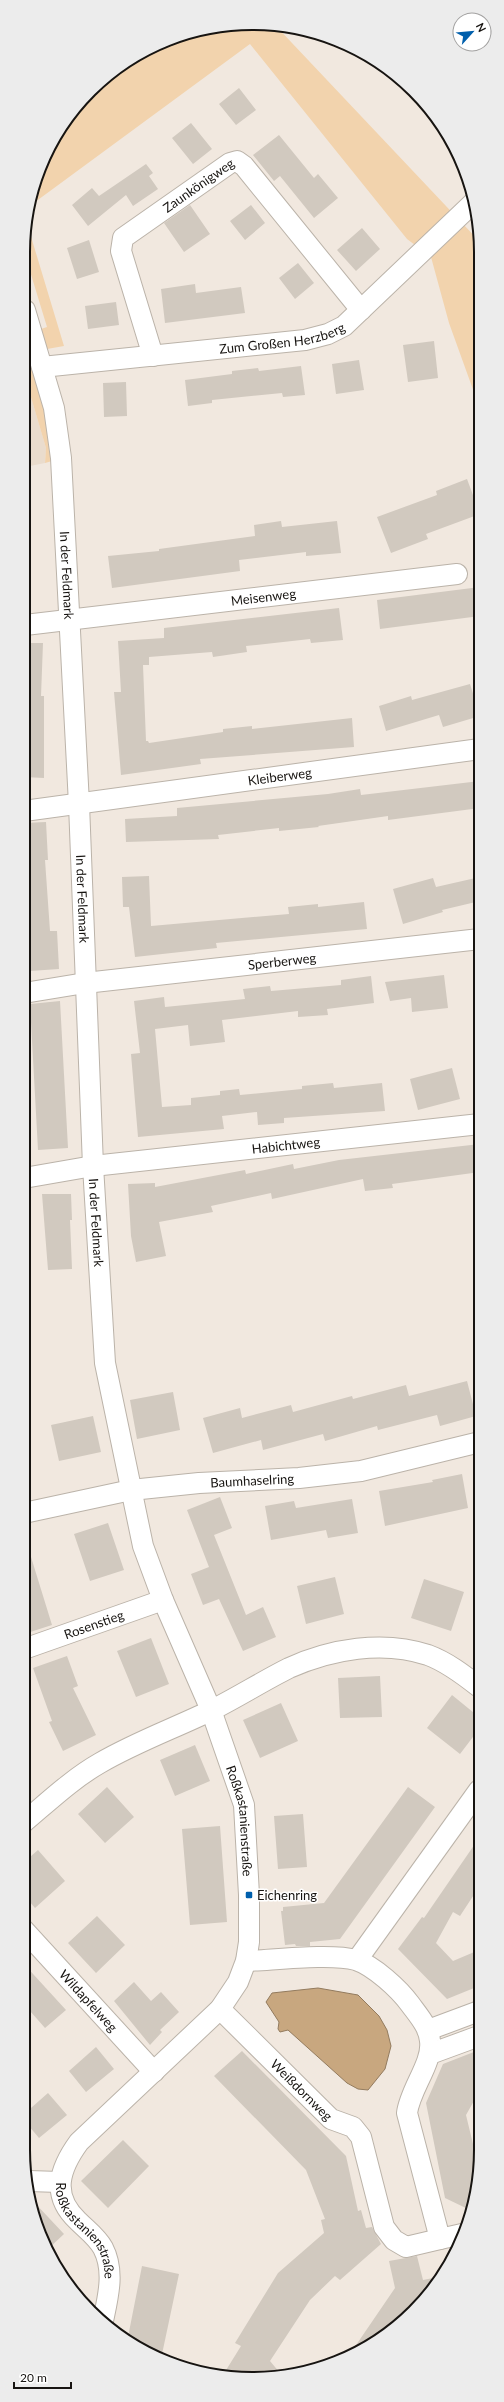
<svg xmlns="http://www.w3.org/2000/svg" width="504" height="2402" viewBox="0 0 504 2402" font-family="Lato,sans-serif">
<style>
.built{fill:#eadccd}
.green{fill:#f2d3ad}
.water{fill:#c8a77f;stroke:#937b5e}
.building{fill:#d1c9bf}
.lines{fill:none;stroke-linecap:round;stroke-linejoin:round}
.street-casing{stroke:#bbb3a9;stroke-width:22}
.street{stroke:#fff;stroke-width:20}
.poi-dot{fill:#005fac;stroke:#fff;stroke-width:1.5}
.labels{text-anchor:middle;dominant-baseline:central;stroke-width:3;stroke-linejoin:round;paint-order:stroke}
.street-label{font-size:13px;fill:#171411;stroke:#fff}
.poi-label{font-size:13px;fill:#171411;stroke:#fff;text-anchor:start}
.rim{fill:none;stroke:#171411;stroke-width:2}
</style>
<rect width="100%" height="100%" fill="#f1e8df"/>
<path class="built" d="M25 377 46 448 45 463 25 467Z"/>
<path class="green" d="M275 25 480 242V409L449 323 431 257 407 239 250 44 31 205 54 138 112 70 193 31Z
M26 220 64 346 47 349 41 329 47 327 26 258 30 256 25 238Z
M25 336 48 410 52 461 45 463 46 448 25 377Z"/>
<path class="water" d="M318 1988 358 1995 379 2016 387 2030 391 2046 385 2069 368 2090 358 2089 347 2083 288 2030 280 2032 278 2029 279 2022 266 2002 272 1993Z"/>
<path class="building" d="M239 88 256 110 236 125 219 104Z
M191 123 212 149 193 164 172 138Z
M279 135 314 178 318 174 338 198 314 218 280 176 274 181 253 155Z
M146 164 153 173 149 176 158 189 133 206 126 195 88 226 72 205 92 188 99 196Z
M190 205 210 234 184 252 164 223Z
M251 205 265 223 245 240 230 221Z
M362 228 380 249 356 271 337 250Z
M89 240 99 272 77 279 67 248Z
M298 263 314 283 295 299 279 278Z
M195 284 196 293 241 287 245 313 165 323 161 289Z
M116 302 119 325 88 329 85 306Z
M434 341 438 378 408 382 403 345Z
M359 360 364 390 336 394 332 364Z
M301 366 305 395 283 397 282 393 212 400V403L188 406 185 380 232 374V371L258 368 259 371Z
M126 382 127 416 104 417 103 383Z
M467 479 480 514 426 534 428 539 391 553 377 517 437 495 436 491Z
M281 521 282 527 337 521 341 553 306 556V552L239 560 240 571 112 588 108 556 159 551V549L255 536 254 525Z
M480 587V616L380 629 377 600Z
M339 608 343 640 311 643 310 639 246 646 247 652 213 657 212 652 149 657V665H143L146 741H148L149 743 223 732V729L252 726V729L352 718 354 747 200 759 201 764 121 775 114 692H121L118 641 164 638V628Z
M25 643H43L41 696H44V778L24 777Z
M470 684 480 716 443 727 439 715 386 731 379 706 411 696 412 700Z
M480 781V808L388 820V816L318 826 319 827 279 831V828L218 835 219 839 126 842 125 819 177 816V808L328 794 360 789 361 795Z
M46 822 48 860H45L50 931H57L59 969 30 971 26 918 24 919V823Z
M149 876 151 926 289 914 288 907 318 904V907L364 902 367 929 216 943 217 948 135 957 129 907H123L122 877Z
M480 877V901L442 910 443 912 403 924 393 889 433 878 436 887Z
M444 975 448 1008 412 1012 411 998 390 1001 385 982Z
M371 976 374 1003 327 1009 328 1015 298 1017V1011L222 1020 225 1042 190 1046 188 1025 155 1029 162 1107 191 1105V1098L220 1095V1091L239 1089 240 1095 302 1089V1086L333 1083 334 1088 382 1083 385 1111 284 1118V1123L258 1125 257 1112 222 1116 224 1129 138 1137 131 1054 140 1053 134 1001 164 997 165 1007 245 999 243 989 270 986 271 991 341 985V980Z
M60 1001 68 1148 38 1150 30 1004Z
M452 1068 460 1099 418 1110 410 1079Z
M480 1144V1172L392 1184 393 1188 365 1191 363 1179 272 1199 271 1193 211 1206 213 1212 159 1222 166 1256 136 1262 131 1236 128 1184 155 1183V1187L245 1170 246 1174 293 1164 294 1169 339 1160Z
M42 1194H71L72 1220H70L72 1269 48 1270Z
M467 1381 476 1416 440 1426 437 1415 378 1430 377 1426 325 1441 323 1434 263 1450 261 1440 213 1453 203 1418 240 1408 242 1418 291 1405 293 1412 352 1396 353 1399 406 1385 409 1396Z
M173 1392 180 1430 137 1439 130 1400Z
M93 1416 101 1452 59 1461 51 1425Z
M462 1474 468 1508 385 1526 379 1491 433 1482 432 1480Z
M220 1497 232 1528 214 1535 246 1615 263 1607 276 1637 243 1651 219 1599 203 1605 191 1574 209 1567 187 1510Z
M352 1499 358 1533 328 1538 326 1530 271 1540 265 1506 294 1501 296 1508Z
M108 1523 124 1570 90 1581 74 1534Z
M27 1544 52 1625 24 1634V1545Z
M335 1577 344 1614 306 1624 297 1586Z
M424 1579 464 1592 451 1631 411 1618Z
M151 1638 169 1684 136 1697 117 1651Z
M67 1656 78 1686 73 1688 96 1735 63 1751 49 1722 52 1721 33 1668Z
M380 1676 382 1717 340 1718 338 1678Z
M452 1695 479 1717V1729L460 1754 427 1728Z
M281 1703 298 1741 260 1758 243 1720Z
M195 1745 210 1781 175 1796 160 1760Z
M107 1787 134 1817 105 1843 78 1814Z
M408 1787 435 1807 340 1939 310 1942V1946H296L295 1944 285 1945 281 1911H283V1907L324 1903Z
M303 1814 307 1867 278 1869 274 1816Z
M220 1826 227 1922 190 1925 182 1829Z
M479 1838V1887L460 1916 453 1912 436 1943 453 1961 479 1950V1986L447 1999 398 1949 422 1917 424 1918Z
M38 1850 65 1881 35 1908 23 1894V1863Z
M97 1916 125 1945 96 1973 68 1943Z
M23 1963 66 2010 45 2028 23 2003Z
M134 1982 151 2001 161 1992 179 2012 160 2030 162 2032 150 2045 114 2001Z
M96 2047 114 2069 86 2092 69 2071Z
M479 2050V2092L466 2115 479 2169V2180L470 2210 445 2198 426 2103 443 2064Z
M242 2051 346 2156 358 2211 361 2210 366 2228 372 2227 381 2244 340 2280 335 2276 310 2300 270 2361 280 2373 237 2379 223 2375 241 2346 235 2343 278 2273 324 2233 321 2220 325 2219 306 2170 214 2076Z
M48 2093 67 2115 39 2138 23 2119V2115Z
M123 2140 149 2166 108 2208 81 2181Z
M33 2201 64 2234 48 2249 40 2237Z
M417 2256 423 2280 438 2277 403 2322 352 2351 395 2288 389 2261Z
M142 2266 179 2274 161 2359 128 2337Z"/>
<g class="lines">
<defs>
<g id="street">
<path id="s1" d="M25 310 54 408 61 458 79 804 93 1166 105 1363 143 1546 163 1600 211 1710 244 1805 249 1895V1942L246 1961 238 1982 220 2009 79 2142C60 2168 50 2195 78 2221 87 2230 97 2237 103 2248 115 2271 108 2297 103 2321"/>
<path id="s2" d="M153 356 121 251 123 238 230 163 237 161 244 166 361 310"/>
<path id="s3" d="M42 367 305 340 328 334 344 326 473 203"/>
<path id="s4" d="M25 625 457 574"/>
<path id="s5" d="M24 811 480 749"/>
<path id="s6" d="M24 993 85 983 480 939"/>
<path id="s7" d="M24 1178 93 1166 480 1124"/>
<path id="s8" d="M24 1513 131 1490 199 1483 299 1478 361 1471 480 1442"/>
<path id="s9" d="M24 1649 163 1600"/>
<path d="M23 1823C48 1802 72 1779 100 1763 136 1742 175 1728 212 1710 238 1697 263 1681 289 1668 331 1649 383 1640 428 1655 447 1662 464 1675 479 1687"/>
<path id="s10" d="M23 1929 154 2072"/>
<path d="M357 1960 479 1790"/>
<path d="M246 1961C274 1960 331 1953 356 1960 374 1966 399 1989 410 2004 418 2015 429 2027 430 2041 433 2063 410 2089 407 2113L440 2239 462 2234"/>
<path id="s11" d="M220 2009 331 2119 353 2127 361 2137 384 2227 394 2240 406 2247 440 2239"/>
<path d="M428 2030 479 2011"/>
<path d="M430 2054 479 2036"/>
<path d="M29 2181 59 2182"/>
</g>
</defs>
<use href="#street" class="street-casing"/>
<use href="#street" class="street"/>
</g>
<rect class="poi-dot" x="245" y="1891" width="8" height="8" rx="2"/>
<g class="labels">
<g class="street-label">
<text stroke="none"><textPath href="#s2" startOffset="215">Zaunkönigweg</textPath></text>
<text stroke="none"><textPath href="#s3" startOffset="242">Zum Großen Herzberg</textPath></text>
<text stroke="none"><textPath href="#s1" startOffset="270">In der Feldmark</textPath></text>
<text stroke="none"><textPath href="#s4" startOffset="240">Meisenweg</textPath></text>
<text stroke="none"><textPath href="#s5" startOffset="258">Kleiberweg</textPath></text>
<text stroke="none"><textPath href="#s1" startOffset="594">In der Feldmark</textPath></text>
<text stroke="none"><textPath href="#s6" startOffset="260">Sperberweg</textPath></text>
<text stroke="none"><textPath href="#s7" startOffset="264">Habichtweg</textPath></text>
<text stroke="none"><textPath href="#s1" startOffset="918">In der Feldmark</textPath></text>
<text stroke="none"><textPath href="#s8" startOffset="231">Baumhaselring</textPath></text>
<text stroke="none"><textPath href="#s9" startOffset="74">Rosenstieg</textPath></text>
<text stroke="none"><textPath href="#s1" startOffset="1539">Roßkastanienstraße</textPath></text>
<text stroke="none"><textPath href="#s10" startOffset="97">Wildapfelweg</textPath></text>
<text stroke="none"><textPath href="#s11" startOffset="115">Weißdornweg</textPath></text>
<text stroke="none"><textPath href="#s1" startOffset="2030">Roßkastanienstraße</textPath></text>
</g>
<g class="poi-label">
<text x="257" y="1895">Eichenring</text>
</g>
</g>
<path d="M0 0H504V2402H0ZM252 30H252A222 222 0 0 1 474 252V2150A222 222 0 0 1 252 2372H252A222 222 0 0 1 30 2150V252A222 222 0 0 1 252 30Z" fill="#ececec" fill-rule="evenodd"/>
<path class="rim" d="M252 30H252A222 222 0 0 1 474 252V2150A222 222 0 0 1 252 2372H252A222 222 0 0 1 30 2150V252A222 222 0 0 1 252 30Z"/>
<g transform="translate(472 32) rotate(63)"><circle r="19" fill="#ffffff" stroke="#a2a1a0"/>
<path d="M0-3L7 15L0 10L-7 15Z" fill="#005fac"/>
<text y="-6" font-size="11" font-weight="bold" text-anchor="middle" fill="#171411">N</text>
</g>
<path d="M14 2382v6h57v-6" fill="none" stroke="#171411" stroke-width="2"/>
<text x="20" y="2382" font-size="12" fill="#171411" stroke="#ffffff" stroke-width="3" paint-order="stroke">20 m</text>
</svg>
